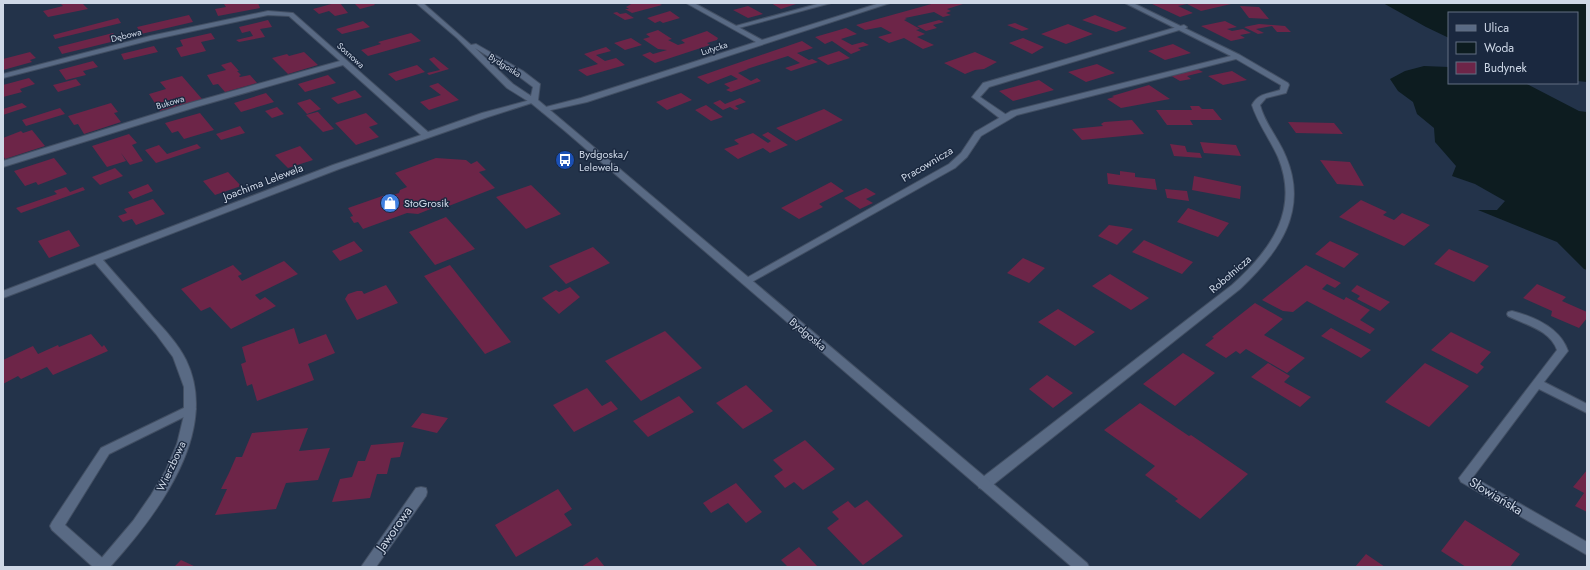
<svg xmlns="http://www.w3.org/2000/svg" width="1590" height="570" viewBox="0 0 1590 570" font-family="Jost,sans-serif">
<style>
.water{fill:#0d1c20}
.building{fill:#6d2548}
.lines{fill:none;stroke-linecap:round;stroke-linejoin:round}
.service-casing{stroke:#424f63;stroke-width:2}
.minor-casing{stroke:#424f63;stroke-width:2}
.tertiary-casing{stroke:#424f63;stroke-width:2}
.service{fill:#596a84;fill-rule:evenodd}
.minor{fill:#596a84;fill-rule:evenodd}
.tertiary{fill:#596a84;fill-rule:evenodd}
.labels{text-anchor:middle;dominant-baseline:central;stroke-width:3;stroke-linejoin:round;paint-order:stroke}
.far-street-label{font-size:9px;fill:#ced8e7;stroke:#1a283f}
.poi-label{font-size:11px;fill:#ced8e7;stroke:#1a283f;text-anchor:start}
.street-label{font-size:11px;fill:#ced8e7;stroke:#1a283f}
.near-street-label{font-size:13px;fill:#ced8e7;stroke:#1a283f}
</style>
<rect width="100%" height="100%" fill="#23334a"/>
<path class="water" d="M1383 3H1587V82L1577 81V13H1449V38L1426 27Z
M1424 66 1449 67V83H1525L1579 111 1587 112V270L1584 269 1557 242 1478 210H1497L1505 201 1475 184 1452 176 1456 166 1435 142 1434 128 1417 114 1413 102 1398 91 1390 79 1405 71Z"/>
<path class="building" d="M67 3H82L88 9 48 17 43 11 63 6 61 4Z
M229 3H258L260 8 218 16 215 9 226 7 224 4Z
M335 3H340L348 13 335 16 329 11 319 14 313 9Z
M354 3H373L375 5 360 9Z
M633 3H658L662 5 632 13 625 9H629L626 7Z
M771 3H793L796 4 781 9Z
M935 3 963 4 947 9 951 11 946 13 951 15 943 17 934 12 905 18 907 19 904 20 920 29 916 30 925 34 917 37 934 45 923 49 904 38 889 43 878 37 892 33 881 27 865 30 856 25Z
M1150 3H1228L1231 4 1201 11 1187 4 1178 6 1193 13 1180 17Z
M748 6 752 8 763 14 748 18 733 10Z
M1240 6 1259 7 1269 19 1249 18Z
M670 11 680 18 663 23 660 21 655 23 647 18Z
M617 12 620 14 626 13 634 18 625 20 613 13Z
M189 15 193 22 141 34 137 27Z
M1095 15 1127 28 1116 32 1082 20Z
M118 18 121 23 55 39 53 35Z
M268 20 272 27 260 29 265 37 239 42 236 40 253 36 250 31 242 33 239 27Z
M939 20 944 22 933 25 937 28 926 31 917 26Z
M363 21 370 27 342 34 336 29Z
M1225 21 1237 27 1227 29 1232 31 1243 29 1251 33 1240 35 1245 38 1231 41 1201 26Z
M1015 23 1029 29 1022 31 1007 25Z
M1068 24 1093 34 1066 44 1041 34Z
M1259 24 1285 26 1291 32H1277L1272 26 1256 29 1264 33 1258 34 1244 27Z
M846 28 857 34 841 39 852 45 863 42 869 45 858 48 861 50 851 54 832 41 825 44 815 37Z
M658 30 672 39 668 40 678 45 685 43 681 40 707 31 718 38 717 40 707 43 710 45 655 63 642 55 650 52 653 54 667 50 658 49 643 39 650 37 646 34Z
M113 33 119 40 62 54 58 47Z
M211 33 215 39 201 42 206 51 181 57 176 48 183 46 180 40Z
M411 33 421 41 368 56 361 50 381 44 378 42Z
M631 38 642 45 625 50 614 43Z
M1023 38 1044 47 1032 54 1009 43Z
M802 41 813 48 797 53 809 60 812 59 818 62 791 71 785 68 800 63 788 56 747 69H748L738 73 751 81 757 78 761 81 731 92 726 90 730 88 724 84 738 79 731 75 708 84 697 77Z
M1173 44 1191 53 1165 60 1148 51Z
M154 46 158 52 124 60 121 54Z
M606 47 611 51 596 55 605 61 616 58 625 65 587 76 578 70 598 64 584 54Z
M839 51 850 58 828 65 817 58Z
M30 52 36 58 30 60 32 62 3 70V59Z
M304 52 318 65 288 74 272 58 287 54 289 56Z
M975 52 997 62 984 69 975 70 965 74 944 63Z
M434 57 449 69 429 75 427 73 440 70 429 59Z
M93 61 98 67 83 71 86 75 66 80 59 70Z
M231 62 239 71H237L241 75 239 76 240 77 250 75 257 83 225 92 218 84 213 85 207 75 226 70 221 65Z
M1097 64 1115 73 1086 82 1068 72Z
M417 65 425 72 396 81 388 74Z
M1195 68 1203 72 1187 76 1191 79 1180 81 1168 74Z
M1232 71 1247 80 1223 85 1208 76Z
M328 75 336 83 305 92 298 84Z
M182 76 202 99 160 111 149 94 166 89 160 82Z
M29 78 35 84 20 89 22 92 3 97V85Z
M76 79 81 85 58 92 53 85Z
M1039 80 1054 90 1013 101 999 91Z
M438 83 459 100 429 110 420 102 441 95 429 86Z
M1149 85 1170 99 1121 108 1107 99 1114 97 1112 96Z
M355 90 362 97 338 104 331 98Z
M266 93 274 102 241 112 234 103Z
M681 93 692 100 667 110 656 102Z
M740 98 746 102 735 106 739 109 735 110 730 107 723 110 713 103 720 100 725 104Z
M310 99 321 109 307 114 297 103Z
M22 103 27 107 3 115V109Z
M111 103 118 112 114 113 121 122 84 134 78 124 74 125 68 116Z
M706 105 723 117 711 121 695 110Z
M1190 106H1199L1202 109H1213L1222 120H1190L1193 125H1167L1156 110H1192Z
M277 107 284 114 272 118 265 111Z
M60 108 65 114 26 126 22 120Z
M824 109 843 120 796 141 776 128Z
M317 112H318L334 129 323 132 306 115Z
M200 113 214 130 184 139 178 131 172 133 165 123Z
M366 113 378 124 369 127 379 137 356 145 335 123Z
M1132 120 1144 134 1082 140 1072 129 1103 126 1101 124 1104 122Z
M1288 122 1334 123 1343 134 1296 133Z
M240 126 245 133 221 140 216 134Z
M32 130 45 146 5 159 3 155V138L21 131 23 133Z
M768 132 788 145 770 153 763 148 738 159 724 149 739 144 734 140 753 133 768 143 771 141 762 135Z
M129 134 137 143 132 145 143 161 130 165 121 153 126 161 107 167 92 146Z
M1200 142 1236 145 1241 156 1204 153Z
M197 144 201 148 156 163 145 150 159 145 167 154Z
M1170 144 1185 146 1187 152 1200 153 1202 158 1174 156Z
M300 146 313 160 288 168 275 155Z
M54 158 67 174 38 185 36 182 25 186 14 171Z
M436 158 466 160 471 164 477 161 486 170 479 172 495 188 441 209 438 206 418 214 407 213 363 229 358 222 354 223 350 217 353 216 348 208 391 193 393 195 399 193 400 190 407 187 395 173Z
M1320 160 1350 162 1364 186 1337 184Z
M115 168 123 176 100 185 92 177Z
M1120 171 1135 173V177L1155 179 1157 190 1108 184 1107 173 1120 175Z
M228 172 241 186 215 195 203 181Z
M1194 176 1241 186 1240 199 1192 190Z
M831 182 844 191 819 204 823 207 799 219 781 208Z
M148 184 153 191 133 199 128 192Z
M531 185 561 214 526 229 496 197Z
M66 187 70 192 83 187 85 190 21 213 16 208 57 194 54 191Z
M866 188 876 194 866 199 873 203 860 209 844 198Z
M1165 189 1187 191 1189 201 1167 198Z
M153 199 165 214 136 225 132 219 123 222 118 216 127 213 124 209Z
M1361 200 1387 212 1383 215 1394 220 1402 213 1430 225 1404 246 1339 217Z
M1188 208 1229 223 1218 237 1177 222Z
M446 217 475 249 435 265 409 232Z
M1109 225 1122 227 1133 229 1117 245 1098 236Z
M69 230 80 246 49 258 38 241Z
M1144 240 1193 262 1182 274 1132 252Z
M354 241 363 251 340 261 332 251Z
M1330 241 1359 254 1344 268 1315 254Z
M593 247 610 263 566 284 549 266Z
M1449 249 1489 266 1474 282 1434 264Z
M1023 258 1045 268 1029 283 1007 273Z
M284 261 298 274 255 295 260 300 265 297 276 306 231 329 210 307 201 311 181 289 233 265 242 274 238 276 242 281Z
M450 265 511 342 485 354 424 276Z
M1306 265 1341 283 1335 288 1327 284 1322 289 1344 300 1346 297 1370 310 1360 320 1375 329 1370 334 1307 301 1293 312 1283 311 1262 300Z
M1110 274 1149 298 1131 310 1092 286Z
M1537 284 1566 297 1562 301 1587 312V318L1579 328 1551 316 1552 311 1523 298Z
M386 285 398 303 357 320 345 299 348 294 357 291H362L364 294Z
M1357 285 1378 296 1390 302 1380 311 1357 299 1360 296 1351 291Z
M570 287 580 297 559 314 542 298 556 290 559 292Z
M1255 303 1283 319 1264 335 1305 358 1287 373 1246 349 1240 354 1236 351 1226 358 1205 345 1214 338 1212 337Z
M1058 309 1095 332 1075 346 1038 322Z
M294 328 299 344 326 334 335 353 308 364 314 380 257 401 252 384 247 386 241 364 246 362 242 347Z
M1331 328 1371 350 1361 358 1321 336Z
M665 331 702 368 641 401 605 361Z
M1451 332 1491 352 1480 364 1484 367 1477 374 1431 350Z
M91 334 102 347 104 345 108 351 53 375 47 367 21 379 18 376 3 384V360L33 346 38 354 58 345 59 347Z
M1183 353 1215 373 1175 406 1143 384Z
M1268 363 1290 376 1284 382 1311 397 1300 407 1251 377Z
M1425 363 1469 386 1429 427 1385 402Z
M1047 375 1073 393 1053 408 1029 389Z
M746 385 773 411 743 429 716 403Z
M587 388 602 406 611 401 618 409 574 432 553 405Z
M679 396 694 412 648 437 633 421Z
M1140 403 1189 436 1191 435 1248 474 1200 519 1175 501 1178 499 1145 475 1155 466 1104 430Z
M422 413 448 418 437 433 411 427Z
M308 428 299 451 330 448 318 480 286 483 276 509 215 515 227 489H221L229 473 236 457H242L252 433Z
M805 440 835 469 803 490 794 482 785 488 774 476 783 470 773 460Z
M404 442 400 457 391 458 387 474H377L370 498 332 502 340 479 352 477 358 461H365L371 445Z
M1587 470V512L1575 506 1584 493 1573 487Z
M736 483 762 512 746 523 728 503 711 513 703 503Z
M558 489 572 509 564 514 572 525 516 557 495 525Z
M867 500 903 536 863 565 827 528 839 519 832 512 848 501 855 508Z
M1465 520 1520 554 1510 567H1466L1441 551Z
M799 547 818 567H788L781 560Z
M1366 554 1385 567H1355Z
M597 557 605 567H581Z
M181 560 196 567H174Z"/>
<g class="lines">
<defs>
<path id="service" d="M821 3H831L735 29 732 27Z
M1184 25 1187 27 1186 28 989 87 980 97 1008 116V120H1002L972 97 983 83Z
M190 405 194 406 196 409 194 412 109 454 65 525 107 562 109 566 93 567 52 530 50 526 52 522 101 448Z"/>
<path id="minor" d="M686 3H694L762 40 880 3H890L587 102 542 112V108L581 98 756 42Z
M1125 3H1133L1240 55 1288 83 1289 85 1286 93 1266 98 1260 105C1265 124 1279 139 1286 157 1309 212 1278 253 1240 289L989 488 984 489 979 488 978 484 979 480 1232 285C1271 250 1300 210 1278 157 1270 139 1258 124 1252 105 1258 93 1269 94 1280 90L1281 85 1279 84 1236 59 1017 115 981 136 967 157 955 168 750 283H742L741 281 949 164 961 153 975 132 1011 111 1231 56Z
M268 11 293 13 428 132 482 113 534 99 538 101 488 117 339 169 103 260C119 279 137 298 153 317 165 330 178 344 186 360 221 432 156 516 110 567H94L133 521 151 495 166 470 177 444 184 415V387L173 357 156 334 95 263 3 298V291L333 165 421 135 343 65 196 107 3 167V161L190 103 340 61 289 16 268 15 151 40 3 78V74L150 36Z
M1512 311C1535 317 1560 328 1568 351L1544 382 1587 404V413L1539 389 1473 477 1587 542V555L1461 482 1459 478 1557 350C1550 330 1526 325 1508 316L1507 314 1508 312Z
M421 487 426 488 427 492 426 496 376 567H361L416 488Z"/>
<path id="tertiary" d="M416 3H423L471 45 476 44 523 71 540 84 538 100 1087 563 1089 567H1072L565 131 531 103 507 88 457 38ZM475 48 517 75 533 87 531 96 513 84Z"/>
</defs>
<use href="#service" class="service-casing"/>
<use href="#minor" class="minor-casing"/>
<use href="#tertiary" class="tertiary-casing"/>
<use href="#service" class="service"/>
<use href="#minor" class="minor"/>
<use href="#tertiary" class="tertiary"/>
</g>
<defs>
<symbol id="bus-disc" viewBox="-11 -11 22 22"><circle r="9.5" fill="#1a4fb4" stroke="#1a283f"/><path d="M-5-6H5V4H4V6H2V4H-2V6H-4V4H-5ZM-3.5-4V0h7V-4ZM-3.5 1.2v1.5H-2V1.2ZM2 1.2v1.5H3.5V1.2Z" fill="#fff"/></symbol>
<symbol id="shop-disc" viewBox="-11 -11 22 22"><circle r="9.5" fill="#3f7fe0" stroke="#1a283f"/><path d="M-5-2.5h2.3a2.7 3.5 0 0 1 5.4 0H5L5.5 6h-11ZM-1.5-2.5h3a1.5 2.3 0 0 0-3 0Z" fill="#fff"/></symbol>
</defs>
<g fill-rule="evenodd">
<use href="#bus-disc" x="554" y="149" width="22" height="22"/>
<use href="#shop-disc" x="379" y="192" width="22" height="22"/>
</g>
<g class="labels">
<g class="far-street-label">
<text transform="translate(126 35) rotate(-14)">Dębowa</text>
<text transform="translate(714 48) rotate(-18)">Lutycka</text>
<text transform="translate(351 55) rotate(42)">Sosnowa</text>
<text transform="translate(505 65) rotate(32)">Bydgoska</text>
<text transform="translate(170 102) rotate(-17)">Bukowa</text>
</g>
<g class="poi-label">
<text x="579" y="154">Bydgoska/<tspan x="579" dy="13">Lelewela</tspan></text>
<text x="404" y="203">StoGrosik</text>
</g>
<g class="street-label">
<text transform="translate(927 164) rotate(-31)">Pracownicza</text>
<text transform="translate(263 182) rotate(-21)">Joachima Lelewela</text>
<text transform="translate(1230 274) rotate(-41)">Robotnicza</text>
<text transform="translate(808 334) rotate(40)">Bydgoska</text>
<text transform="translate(171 466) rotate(-65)">Wierzbowa</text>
</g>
<g class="near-street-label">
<text transform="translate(1496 496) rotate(31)">Słowiańska</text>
<text transform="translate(394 529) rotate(-55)">Jaworowa</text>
</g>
</g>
<rect width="1590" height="570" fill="none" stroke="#ced8e7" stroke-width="8"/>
<rect x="1448" y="12" width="130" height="72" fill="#1a283f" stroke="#626e82"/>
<rect x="1456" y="25" width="20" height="6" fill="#596a84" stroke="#626e82"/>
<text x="1484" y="32" font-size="12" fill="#ced8e7">Ulica</text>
<rect x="1456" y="42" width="20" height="12" fill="#0d1c20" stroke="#626e82"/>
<text x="1484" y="52" font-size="12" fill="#ced8e7">Woda</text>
<rect x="1456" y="62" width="20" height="12" fill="#6d2548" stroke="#626e82"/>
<text x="1484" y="72" font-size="12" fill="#ced8e7">Budynek</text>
</svg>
